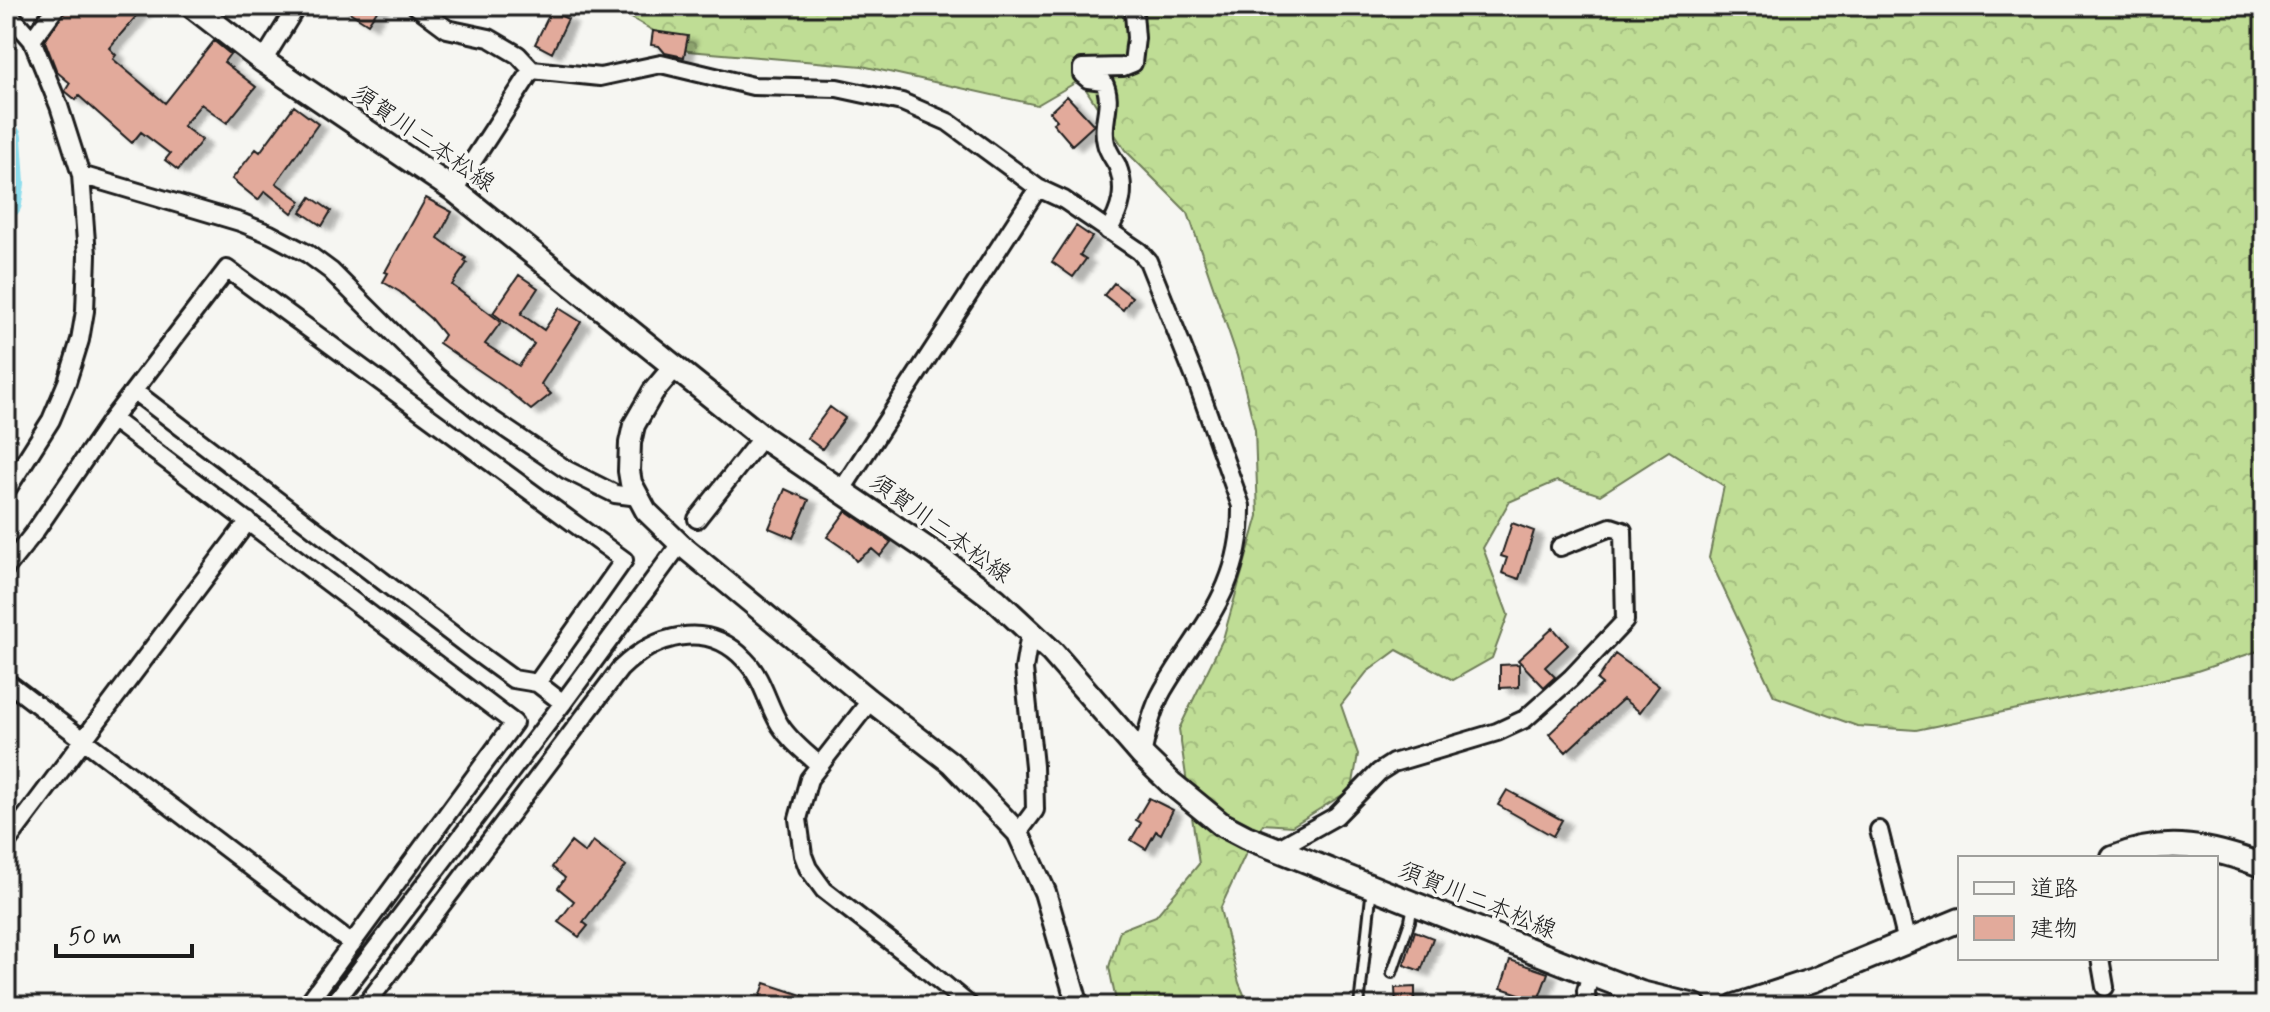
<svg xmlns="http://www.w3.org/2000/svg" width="2270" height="1012" viewBox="0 0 2270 1012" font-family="Mynerve,'Klee One',sans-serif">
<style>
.forest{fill:url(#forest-crowns);stroke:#6e7c58;stroke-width:2}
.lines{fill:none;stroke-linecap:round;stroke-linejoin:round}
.river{stroke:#8edded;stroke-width:32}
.building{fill:#e2aa9b;stroke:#1c1c1c;stroke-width:2;filter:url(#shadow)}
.service-casing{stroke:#1c1c1c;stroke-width:14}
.minor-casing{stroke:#1c1c1c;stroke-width:22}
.tertiary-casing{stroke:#1c1c1c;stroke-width:26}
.secondary-casing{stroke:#1c1c1c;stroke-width:28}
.service{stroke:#f6f6f2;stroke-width:8}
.minor{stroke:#f6f6f2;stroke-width:16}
.tertiary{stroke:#f6f6f2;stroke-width:20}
.secondary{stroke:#f6f6f2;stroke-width:22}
.labels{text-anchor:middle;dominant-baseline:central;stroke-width:7;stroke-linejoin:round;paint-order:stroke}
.street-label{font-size:24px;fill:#1c1c1c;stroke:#f6f6f2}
</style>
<defs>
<pattern id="forest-crowns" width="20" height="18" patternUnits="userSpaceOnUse" patternTransform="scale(2)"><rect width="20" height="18" fill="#bfdd95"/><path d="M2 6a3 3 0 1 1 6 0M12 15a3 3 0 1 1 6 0" fill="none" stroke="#a4bd80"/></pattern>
<filter id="shadow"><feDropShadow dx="9" dy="5" stdDeviation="2" flood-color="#0004"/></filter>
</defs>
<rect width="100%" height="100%" fill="#f6f6f2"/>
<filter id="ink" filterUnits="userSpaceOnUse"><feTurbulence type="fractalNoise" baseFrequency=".0125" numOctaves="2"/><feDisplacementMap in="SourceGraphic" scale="16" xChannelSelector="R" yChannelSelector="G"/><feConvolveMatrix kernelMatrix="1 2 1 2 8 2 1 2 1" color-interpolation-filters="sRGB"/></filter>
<g filter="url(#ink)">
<path class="forest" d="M611 6H2264V649L2188 674 1916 730 1857 726 1774 696 1709 558 1724 486 1669 451 1600 495 1557 481 1509 502 1483 548 1508 615 1492 658 1453 680 1397 650 1367 672 1341 705 1358 754 1352 789 1292 826 1263 824 1251 842 1220 909 1239 983 1249 1006H1117L1109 967 1120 930 1156 916 1199 864 1179 729 1223 639 1258 516 1255 430 1237 356 1188 213 1125 150 1080 80 1037 105 862 66 688 51Z"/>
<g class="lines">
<path class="river" d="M6 138 9 183 6 203"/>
</g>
<path class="building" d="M68 6H145L109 48 116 55 113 59 165 103 214 41 230 54 224 62 256 87 227 123 201 104 183 126 202 140 178 170 165 160 170 154 141 132 132 143 79 96 76 100 65 91 70 83 57 72 45 41Z
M340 6H380L368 24Z
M551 11 568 19 552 53 535 44Z
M653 31 688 36 684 57 665 53 659 46 651 45Z
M1067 96 1094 125 1072 145 1053 123 1057 120 1050 112Z
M294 106 318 124 276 183 301 201 292 213 265 191 258 200 232 179 256 149 260 152Z
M311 197 331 211 322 226 301 212Z
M426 198 452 212 438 238 466 258 464 261 467 263 452 285 501 322 485 344 519 366 534 344 493 313 519 275 538 288 521 314 544 330 559 308 581 322 541 384 551 394 531 410 502 386 439 343 444 335 431 319 400 292 383 282 388 273 385 272Z
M1076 226 1092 237 1080 255 1086 259 1073 277 1052 262Z
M1114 283 1132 297 1123 310 1104 295Z
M830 407 845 418 822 449 807 438Z
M785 489 809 500 793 538 769 528Z
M846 511 891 542 880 556 872 549 856 561 849 552 827 537Z
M1512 523 1534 531 1519 579 1502 573 1507 558 1501 556Z
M1553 628 1568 645 1545 667 1555 677 1544 687 1518 660Z
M1615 654 1659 686 1640 712 1623 699 1566 752 1549 734 1602 684 1597 680Z
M1519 664V687L1500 688V665Z
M1507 790 1562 820 1553 836 1498 805Z
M1149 798 1173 810 1161 834 1156 831 1146 849 1131 840 1141 823 1136 820Z
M593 841 626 866 583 922 588 926 579 937 558 922 574 901 558 888 565 878 552 867 571 842 585 853Z
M1415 931 1433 938 1421 971 1404 965Z
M1510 960 1548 973 1538 1000 1501 988Z
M765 983 826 1003 825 1006H757Z
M1415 987V1006H1396L1395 988Z"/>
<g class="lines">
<defs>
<path id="service" d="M1392 973 1410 921 1413 905
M1359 1006 1372 887"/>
<path id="minor" d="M416 6 447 29 489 38 518 55 532 70 600 77 661 64 753 86 837 88 902 102 948 122 1038 188 1064 200 1139 251 1148 261 1199 388 1241 506C1242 589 1201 625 1163 690 1152 709 1147 733 1142 755
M6 10 32 40 59 106 81 175 87 255 85 311 80 340 67 382 51 420 6 491
M32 40 57 6
M263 61 297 6
M81 175 240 222 270 234 308 254 331 271 436 376 478 410 567 470 615 494 639 497
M454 190 532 70
M1108 231C1121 210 1127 189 1117 165 1113 158 1107 150 1106 143 1100 121 1115 102 1103 81L1088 79 1082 74V68L1123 67 1133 63 1136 38 1134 13
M134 391 473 650 513 679 537 683
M112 419 514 723 306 1006
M841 491 1038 188
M697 519 762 437
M6 568 34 533 112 419 227 269 624 560 537 683 563 703
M6 681 352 944
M870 701 809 779 798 819 803 855 808 868 824 890 922 966 970 1006
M1879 830 1907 942
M1018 833 1035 810 1034 766 1024 669 1030 633
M6 843 248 521
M1277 849 1336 816 1379 772 1393 763 1497 732 1525 719 1571 678 1625 621 1623 531 1611 527 1560 547
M2100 958 2105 987
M332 1006 563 703 680 544
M365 1006 620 669C655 635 707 619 745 660 763 678 767 704 780 725 790 741 805 752 819 765
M1587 1006 1586 991 1591 974"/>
<path id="tertiary" d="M675 366 653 392 634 425 630 443 629 471 631 483 646 511 680 544 868 699 951 763 1018 833 1045 892 1078 1006"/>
<path id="secondary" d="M192 6 263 61 454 190 762 437 936 555 996 600 1052 652 1142 755 1171 783 1221 824 1246 837 1591 974 1641 993 1695 1006
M2113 858C2167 836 2212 847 2264 866
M1735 1006 1814 980 1960 920"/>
</defs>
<use href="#service" class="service-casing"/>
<use href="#minor" class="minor-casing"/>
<use href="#tertiary" class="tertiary-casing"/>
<use href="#secondary" class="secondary-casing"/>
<use href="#service" class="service"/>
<use href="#minor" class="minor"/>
<use href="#tertiary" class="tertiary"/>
<use href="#secondary" class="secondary"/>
</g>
</g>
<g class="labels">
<g class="street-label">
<text transform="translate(423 139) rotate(35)">須賀川二本松線</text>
<text transform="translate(940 529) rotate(36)">須賀川二本松線</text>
<text transform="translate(1477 901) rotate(22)">須賀川二本松線</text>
</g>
</g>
<rect width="2270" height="1012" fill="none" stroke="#f6f6f2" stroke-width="32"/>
<rect x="16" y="16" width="2238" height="980" fill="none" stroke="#1c1c1c" stroke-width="3" filter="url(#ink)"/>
<rect x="1958" y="856" width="260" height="104" fill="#f6f6f2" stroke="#9f9f9c" stroke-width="2"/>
<rect x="1974" y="882" width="40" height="12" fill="#f6f6f2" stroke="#9f9f9c" stroke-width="2"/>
<text x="2030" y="896" font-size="24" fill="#1c1c1c">道路</text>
<rect x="1974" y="916" width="40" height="24" fill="#e2aa9b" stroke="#9f9f9c" stroke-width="2"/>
<text x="2030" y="936" font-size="24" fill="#1c1c1c">建物</text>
<path d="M56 944v12h136v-12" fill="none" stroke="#1c1c1c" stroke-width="4"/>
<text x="68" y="944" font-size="24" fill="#1c1c1c" stroke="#f6f6f2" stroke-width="6" paint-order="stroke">50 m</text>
</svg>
